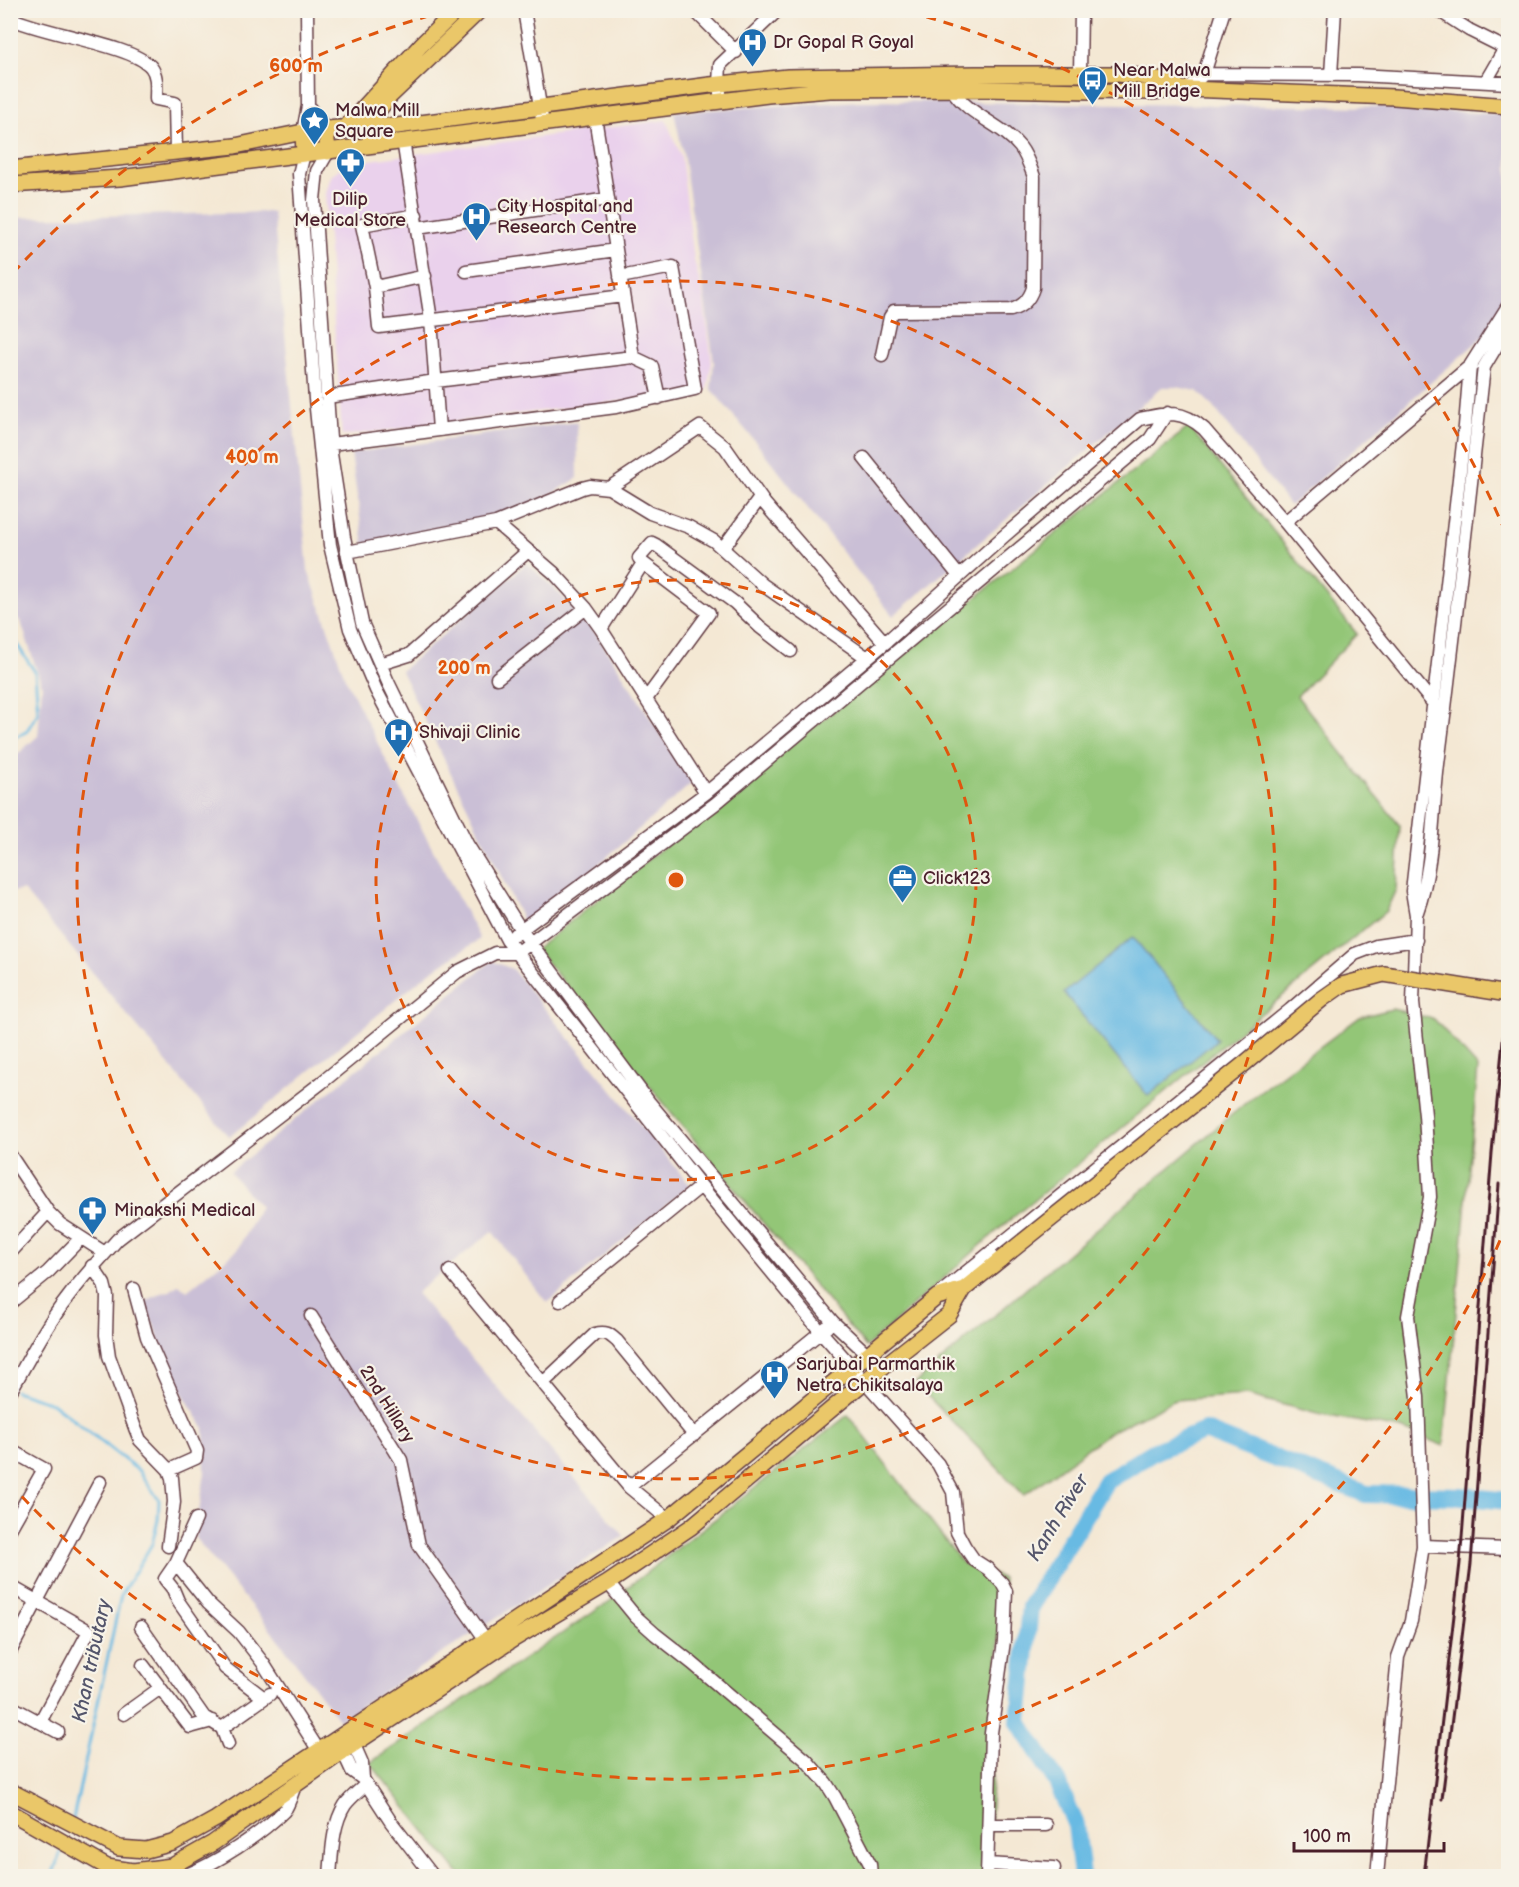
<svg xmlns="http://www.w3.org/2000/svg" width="1519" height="1887" viewBox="0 0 1519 1887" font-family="'Balsamiq Sans',sans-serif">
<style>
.built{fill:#ead1ec}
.industrial{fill:#cabfd6}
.green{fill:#93c677;stroke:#6e7251;stroke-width:1.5}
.water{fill:#68bae3;stroke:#596c87;stroke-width:1.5}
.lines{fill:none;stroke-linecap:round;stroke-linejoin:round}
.stream{stroke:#68bae3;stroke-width:3}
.river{stroke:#68bae3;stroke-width:18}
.minor-casing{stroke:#643d44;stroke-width:15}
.major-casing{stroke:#643d44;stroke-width:18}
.minor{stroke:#fff;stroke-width:12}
.major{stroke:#eac769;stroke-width:15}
.rail{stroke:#4a1f2b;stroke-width:3}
.major-bridge-casing{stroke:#643d44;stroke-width:18;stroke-linecap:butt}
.major-bridge{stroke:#eac769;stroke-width:15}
.ring{fill:none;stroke:#e0560e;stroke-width:3;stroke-dasharray:10 8}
.labels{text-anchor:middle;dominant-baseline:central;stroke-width:4.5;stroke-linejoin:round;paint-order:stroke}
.poi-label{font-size:18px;fill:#4a1f2b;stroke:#f7f3e8;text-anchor:start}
.street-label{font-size:18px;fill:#4a1f2b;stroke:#f7f3e8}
.water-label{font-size:20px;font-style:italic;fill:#54556b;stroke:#f7f3e8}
.centre{fill:#e0560e;stroke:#f7f3e8;stroke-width:3}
.ring-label{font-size:18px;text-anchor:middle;font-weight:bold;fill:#e0560e;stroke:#f7f3e8;stroke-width:4.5;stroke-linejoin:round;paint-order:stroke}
</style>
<rect width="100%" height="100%" fill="#f7f3e8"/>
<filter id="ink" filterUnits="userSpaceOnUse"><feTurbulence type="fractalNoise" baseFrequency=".0167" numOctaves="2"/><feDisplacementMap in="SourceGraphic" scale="12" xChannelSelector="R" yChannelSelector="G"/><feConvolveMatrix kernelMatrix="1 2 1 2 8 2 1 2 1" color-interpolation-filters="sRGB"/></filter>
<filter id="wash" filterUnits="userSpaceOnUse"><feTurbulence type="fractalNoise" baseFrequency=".008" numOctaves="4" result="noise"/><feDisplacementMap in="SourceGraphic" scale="24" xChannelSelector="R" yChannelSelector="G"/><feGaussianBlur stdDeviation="1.35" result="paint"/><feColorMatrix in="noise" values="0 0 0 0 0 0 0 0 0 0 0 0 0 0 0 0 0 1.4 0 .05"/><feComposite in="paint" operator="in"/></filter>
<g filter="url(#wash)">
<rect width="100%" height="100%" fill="#f4e8d4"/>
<path class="built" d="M666 120 681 156 694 260 703 296 712 362 707 390 342 436 325 193 332 174 349 163Z"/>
<path class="industrial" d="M863 101 1381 107 1508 115V298L1485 335 1290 506 1213 406 1197 391 1177 387H1162L893 616 750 435 711 389 714 362 683 153 674 112Z
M273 212 308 570 345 678 399 786 480 939 430 972 229 1137 23 890 11 892V760L38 736 42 686 21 622 11 612 10 218Z
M577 422 578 478 505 522 364 545 351 453Z
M527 563 564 598 597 635 692 783 526 927 401 671Z
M492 961 512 969 690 1185 547 1303 492 1231 416 1293 624 1536 339 1720 272 1631 195 1538 205 1473 204 1428 167 1368 156 1329 142 1303 162 1293 170 1291 179 1284 187 1291 237 1250 260 1207 230 1172Z"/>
<path class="green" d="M1189 427 1357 634 1297 696 1400 826 1396 889 1386 911 1005 1224 866 1347 536 949Z
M1392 1009 1434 1019 1478 1068 1444 1446 1401 1429 1317 1414 1247 1395 1175 1400 1110 1432 1024 1495 915 1383 1255 1095 1360 1017Z
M848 1415 961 1561 968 1567 977 1565 1003 1579 995 1701 988 1876H461L370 1763 610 1601Z"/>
<path class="water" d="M1133 937 1217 1040 1148 1096 1064 993Z"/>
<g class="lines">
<path class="stream" d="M10 634 35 672 38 713 26 732 10 739
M15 1391 52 1403 139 1471 159 1500 158 1520 152 1544 121 1595 73 1819
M52 1876 62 1848"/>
<path class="river" d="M1082 1876 1076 1825 1057 1782 1019 1722 1030 1607 1106 1481 1155 1451 1205 1431 1366 1494 1459 1496 1508 1501"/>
</g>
</g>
<g filter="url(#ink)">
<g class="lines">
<defs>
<path id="minor" d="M524 10 543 124
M694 10 736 52
M1438 10 1469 30 1505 48
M10 18C43 34 132 45 151 67 158 76 156 88 156 99L175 103 176 153
M1080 74 1081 10
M1204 74 1358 75 1508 83
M1331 75 1335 10
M1486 81 1508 43
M1187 89 1204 74 1224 10
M721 101 719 84 720 65 778 10
M308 106 326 129
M595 117 633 357
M303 132 308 106 307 10
M403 140 431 320 439 430
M328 152 317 171 314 200 331 454 344 537 362 623 388 682 467 844 521 930 649 1102 833 1322 866 1353 880 1370
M304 154 299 174 315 399 330 545 350 629 376 690 507 940 701 1186 821 1332 938 1464 953 1492 957 1532 965 1547 974 1560 988 1569 1002 1583 1006 1591 1004 1641 991 1733 987 1876
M416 215 362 225 375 287 379 327 623 296
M417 228 608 199
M466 271 616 250
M375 287 425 276
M882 355 890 317 894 311 1011 310C1023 306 1029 300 1033 288L1034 177C1030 166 1027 156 1020 147 1001 123 968 116 952 89
M327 397 436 381 633 357 652 366 659 398
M331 444 616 407 695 389 673 267 620 277
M864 458 959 576
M609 488 700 427 725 447 765 504 885 643
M1285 522 1470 366H1472
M496 523 554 573 586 608 601 629 706 793
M723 548 760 498
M347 552 496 523 582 488 590 486 609 488 650 513 689 527 714 541 763 585 866 657
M643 563 639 558 652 543 656 545 735 603 760 627 791 651
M601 629 643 563 709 613 646 699
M380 664 409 655 528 551
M497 678 586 608
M1417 912C1434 865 1432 813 1438 764 1455 632 1469 499 1484 367L1508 327
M515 934 706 793 885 643 1003 537 1140 419C1167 413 1181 409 1204 429L1285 522 1433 703 1445 711
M10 1155 48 1212 60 1224 105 1253
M10 1253 48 1212
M92 1266 104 1284 107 1296 106 1335 109 1356 135 1428 140 1440 169 1470 172 1478 174 1502 168 1546
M450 1271 629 1487 668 1519
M134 1289 147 1337 197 1451 196 1458 169 1470
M938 1295 1290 1010 1355 954 1376 946 1416 940
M560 1301 701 1186
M10 1303 48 1272 81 1238
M311 1316 401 1460 419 1545 486 1640
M543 1383 595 1334C606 1331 609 1334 617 1341L694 1435
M10 1392C28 1361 44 1328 66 1300 82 1278 100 1259 118 1239L321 1083 457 972 495 953H517L715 804 1150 439 1167 413
M10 1450 44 1469 10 1529
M629 1487 827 1327
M196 1519 176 1563 165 1579 173 1589 178 1601 225 1668 264 1698
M1423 1546 1508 1549
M176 1563 208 1603 239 1632 263 1663 319 1751
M608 1583 635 1616 655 1634 692 1663 806 1760 826 1783 835 1797 870 1864 871 1876
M10 1586 89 1631 40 1722
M141 1627 204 1717 222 1728 228 1744
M10 1652 100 1482
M143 1665 190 1727 212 1721
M10 1706 58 1732
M124 1714 159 1689
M222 1728 270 1694
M351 1738 362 1763 363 1779
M339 1743 352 1771 363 1779 391 1822 433 1876
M989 1825H1046
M988 1864 1054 1868
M184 1876C215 1864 260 1835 284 1811 289 1805 292 1793 295 1785
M330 1876C332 1854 332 1825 345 1805 350 1798 359 1791 366 1784
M1377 1876 1398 1657 1411 1621 1423 1546 1418 1397 1408 1316 1430 1197 1425 1115 1413 1003 1416 915 1412 891 1465 426 1470 366 1508 306"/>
<path id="major" d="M326 129 366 126H397L710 85 788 77 975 74H1118L1149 77 1177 86
M345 130V128L421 45 457 10
M366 132V126L389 97 480 10
M328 152 326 129 303 132 304 154 768 95 830 90 978 89 1149 92 1187 89 1394 97 1508 106
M10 169 235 146 303 132
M10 185 120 178 304 154
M10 1791 119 1848 146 1850 173 1843 216 1819 668 1519 937 1297 964 1289
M10 1812 107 1867 133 1871 172 1866 213 1843 342 1752 512 1640 608 1583 691 1527 865 1381 949 1315 964 1289 1001 1259"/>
</defs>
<use href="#minor" class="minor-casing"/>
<use href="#major" class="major-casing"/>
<use href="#minor" class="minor"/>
<use href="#major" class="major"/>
<path class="rail" d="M1442 1799 1471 1564 1499 1184
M1424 1876 1460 1563 1492 1153 1508 989"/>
<defs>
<path id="major-bridge" d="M1001 1259 1244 1064 1322 999 1342 985 1384 974 1508 994"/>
</defs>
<use href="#major-bridge" class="major-bridge-casing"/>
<use href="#major-bridge" class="major-bridge"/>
</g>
</g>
<g class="ring">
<circle cx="676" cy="880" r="300"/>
<circle cx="676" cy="880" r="599"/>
<path d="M1507 1224A899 899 0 0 1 13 1487M13 273A899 899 0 0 1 443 12M909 12A899 899 0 0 1 1507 536"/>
</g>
<defs>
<symbol id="hospital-pin" viewBox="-11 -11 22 30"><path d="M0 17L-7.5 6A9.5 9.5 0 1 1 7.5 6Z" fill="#1f6fb2" stroke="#f7f3e8"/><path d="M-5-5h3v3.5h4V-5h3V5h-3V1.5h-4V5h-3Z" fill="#fff"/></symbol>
<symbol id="bus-pin" viewBox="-11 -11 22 30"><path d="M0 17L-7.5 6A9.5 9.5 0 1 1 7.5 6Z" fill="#1f6fb2" stroke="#f7f3e8"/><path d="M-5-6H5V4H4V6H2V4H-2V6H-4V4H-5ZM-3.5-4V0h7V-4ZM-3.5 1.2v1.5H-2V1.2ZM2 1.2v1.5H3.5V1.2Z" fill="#fff"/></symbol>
<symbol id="sight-pin" viewBox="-11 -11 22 30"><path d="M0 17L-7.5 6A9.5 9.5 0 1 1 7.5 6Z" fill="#1f6fb2" stroke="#f7f3e8"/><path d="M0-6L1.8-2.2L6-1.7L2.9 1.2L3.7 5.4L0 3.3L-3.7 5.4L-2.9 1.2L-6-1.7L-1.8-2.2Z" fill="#fff"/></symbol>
<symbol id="pharmacy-pin" viewBox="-11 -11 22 30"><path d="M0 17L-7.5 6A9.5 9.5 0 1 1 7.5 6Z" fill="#1f6fb2" stroke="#f7f3e8"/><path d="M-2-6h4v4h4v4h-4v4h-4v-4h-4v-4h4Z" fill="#fff"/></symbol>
<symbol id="office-pin" viewBox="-11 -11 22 30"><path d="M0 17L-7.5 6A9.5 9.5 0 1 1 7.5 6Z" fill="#1f6fb2" stroke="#f7f3e8"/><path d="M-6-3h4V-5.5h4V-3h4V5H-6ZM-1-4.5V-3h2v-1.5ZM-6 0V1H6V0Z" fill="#fff"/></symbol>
</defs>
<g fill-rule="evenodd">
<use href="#hospital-pin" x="736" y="26" width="33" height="45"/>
<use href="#bus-pin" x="1076" y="64" width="33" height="45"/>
<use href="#sight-pin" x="298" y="104" width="33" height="45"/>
<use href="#pharmacy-pin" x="334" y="146" width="33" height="45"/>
<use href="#hospital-pin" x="460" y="200" width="33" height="45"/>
<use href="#hospital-pin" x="382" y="716" width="33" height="45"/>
<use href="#office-pin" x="886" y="862" width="33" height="45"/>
<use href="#pharmacy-pin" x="76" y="1194" width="33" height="45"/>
<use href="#hospital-pin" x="758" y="1358" width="33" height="45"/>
</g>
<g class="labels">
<g class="poi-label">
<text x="773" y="42">Dr Gopal R Goyal</text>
<text x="1113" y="70">Near Malwa<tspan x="1113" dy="21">Mill Bridge</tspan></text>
<text x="335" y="110">Malwa Mill<tspan x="335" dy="21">Square</tspan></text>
<text x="350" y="199" text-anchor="middle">Dilip<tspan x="350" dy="21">Medical Store</tspan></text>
<text x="497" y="206">City Hospital and<tspan x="497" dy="21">Research Centre</tspan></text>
<text x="419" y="732">Shivaji Clinic</text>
<text x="923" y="878">Click123</text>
<text x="114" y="1210">Minakshi Medical</text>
<text x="796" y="1364">Sarjubai Parmarthik<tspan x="796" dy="21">Netra Chikitsalaya</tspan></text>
</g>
<g class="street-label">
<text transform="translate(387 1404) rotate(58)">2nd Hillary</text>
</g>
<g class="water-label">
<text transform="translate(1058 1518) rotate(-58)">Kanh River</text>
<text transform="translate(92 1661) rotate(-78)">Khan tributary</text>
</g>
</g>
<circle cx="676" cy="880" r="9" class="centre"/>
<g class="ring-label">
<text x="296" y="72">600 m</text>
<text x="252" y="463">400 m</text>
<text x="464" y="674">200 m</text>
</g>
<rect width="1519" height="1887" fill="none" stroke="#f7f3e8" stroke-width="36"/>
<path d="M1294 1842v9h150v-9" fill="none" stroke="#4a1f2b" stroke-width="3"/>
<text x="1303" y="1842" font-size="18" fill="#4a1f2b" stroke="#f7f3e8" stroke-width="4.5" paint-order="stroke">100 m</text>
</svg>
